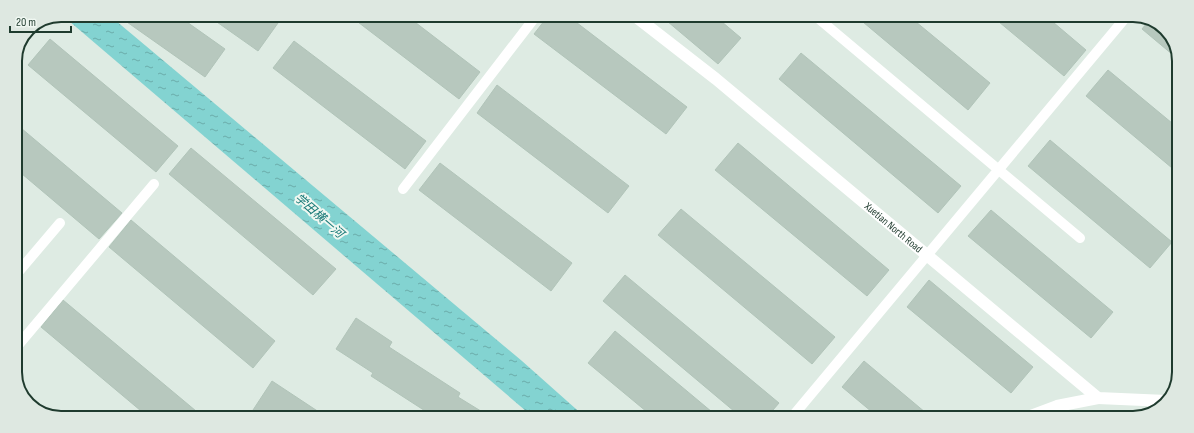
<svg xmlns="http://www.w3.org/2000/svg" width="1194" height="433" viewBox="0 0 1194 433" font-family="'Sofia Sans Condensed','Noto Sans SC',sans-serif">
<style>
.water{fill:url(#water-ripples)}
.building{fill:#b7c8be;stroke:#b1c4b9}
.lines{fill:none;stroke-linecap:round;stroke-linejoin:round}
.lane{stroke:#fff;stroke-width:10}
.street{stroke:#fff;stroke-width:12}
.labels{text-anchor:middle;dominant-baseline:central;stroke-width:4;stroke-linejoin:round;paint-order:stroke}
.street-label{font-size:11px;fill:#1f3b2e;stroke:#eff7f1}
.water-label{font-size:12px;font-style:italic;fill:#177977;stroke:#eff7f1}
.rim{fill:none;stroke:#1f3b2e;stroke-width:2}
</style>
<defs>
<pattern id="water-ripples" width="26" height="14" patternUnits="userSpaceOnUse"><rect width="26" height="14" fill="#83d3d1"/><path d="M2 4q2-2 4 0t4 0M15 11q2-2 4 0t4 0" fill="none" stroke="#6bacaa"/></pattern>
</defs>
<rect width="100%" height="100%" fill="#deebe3"/>
<path class="water" d="M62 15H109L522 361 585 417H533Z"/>
<path class="building" d="M117 15H177L225 49 205 77Z
M207 15H267L278 23 258 51Z
M350 16H407L480 72 459 99Z
M508 16H523L518 23Z
M548 16H568L687 107 666 134 534 34Z
M661 16H715L741 38 718 64Z
M857 17H910L990 83 968 110Z
M993 17H1047L1086 50 1064 76Z
M1150 19 1169 33 1179 60 1142 29Z
M50 39 178 146 156 172 28 65Z
M294 41 426 141 405 169 273 68Z
M801 53 961 186 938 213 779 79Z
M1108 70 1178 128V173L1086 96Z
M497 85 629 186 608 213 477 113Z
M15 123 122 213 99 239 15 168Z
M1050 140 1172 242 1150 268 1028 166Z
M738 143 889 270 867 296 715 170Z
M191 148 336 269 313 295 169 174Z
M440 163 572 263 551 291 419 190Z
M681 209 835 337 812 364 658 235Z
M991 210 1113 312 1091 338 968 236Z
M131 220 275 341 253 368 109 247Z
M625 275 779 403 767 417H741L603 301Z
M929 280 1033 367 1011 393 907 307Z
M63 300 202 416H147L41 327Z
M356 318 392 342 389 347 460 393 458 397 484 413 482 417 433 416 371 376 373 373 336 349Z
M615 331 718 417H653L588 363Z
M864 361 932 418 878 417 842 387Z
M272 381 325 416H262L253 410Z
M22 393 49 416 25 400Z"/>
<g class="lines">
<path class="lane" d="M819 19 1080 238
M403 189 536 16
M15 276 60 223
M15 349 154 184
M792 417 1126 17"/>
<g class="street">
<path id="s1" d="M635 16 716 79 1098 398 1166 401"/>
<path d="M1025 418 1057 406 1098 398"/>
</g>
</g>
<g class="labels">
<g class="street-label">
<text stroke="none"><textPath href="#s1" startOffset="334">Xuetian North Road</textPath></text>
</g>
<g class="water-label">
<text transform="translate(319 216) rotate(41)">学田横一河</text>
</g>
</g>
<path d="M0 0H1194V433H0ZM61 22H1133A39 39 0 0 1 1172 61V372A39 39 0 0 1 1133 411H61A39 39 0 0 1 22 372V61A39 39 0 0 1 61 22Z" fill="#dee8e1" fill-rule="evenodd"/>
<path class="rim" d="M61 22H1133A39 39 0 0 1 1172 61V372A39 39 0 0 1 1133 411H61A39 39 0 0 1 22 372V61A39 39 0 0 1 61 22Z"/>
<path d="M10 26v6h61v-6" fill="none" stroke="#1f3b2e" stroke-width="2"/>
<text x="16" y="26" font-size="12" fill="#1f3b2e" stroke="#eff7f1" stroke-width="3" paint-order="stroke">20 m</text>
</svg>
